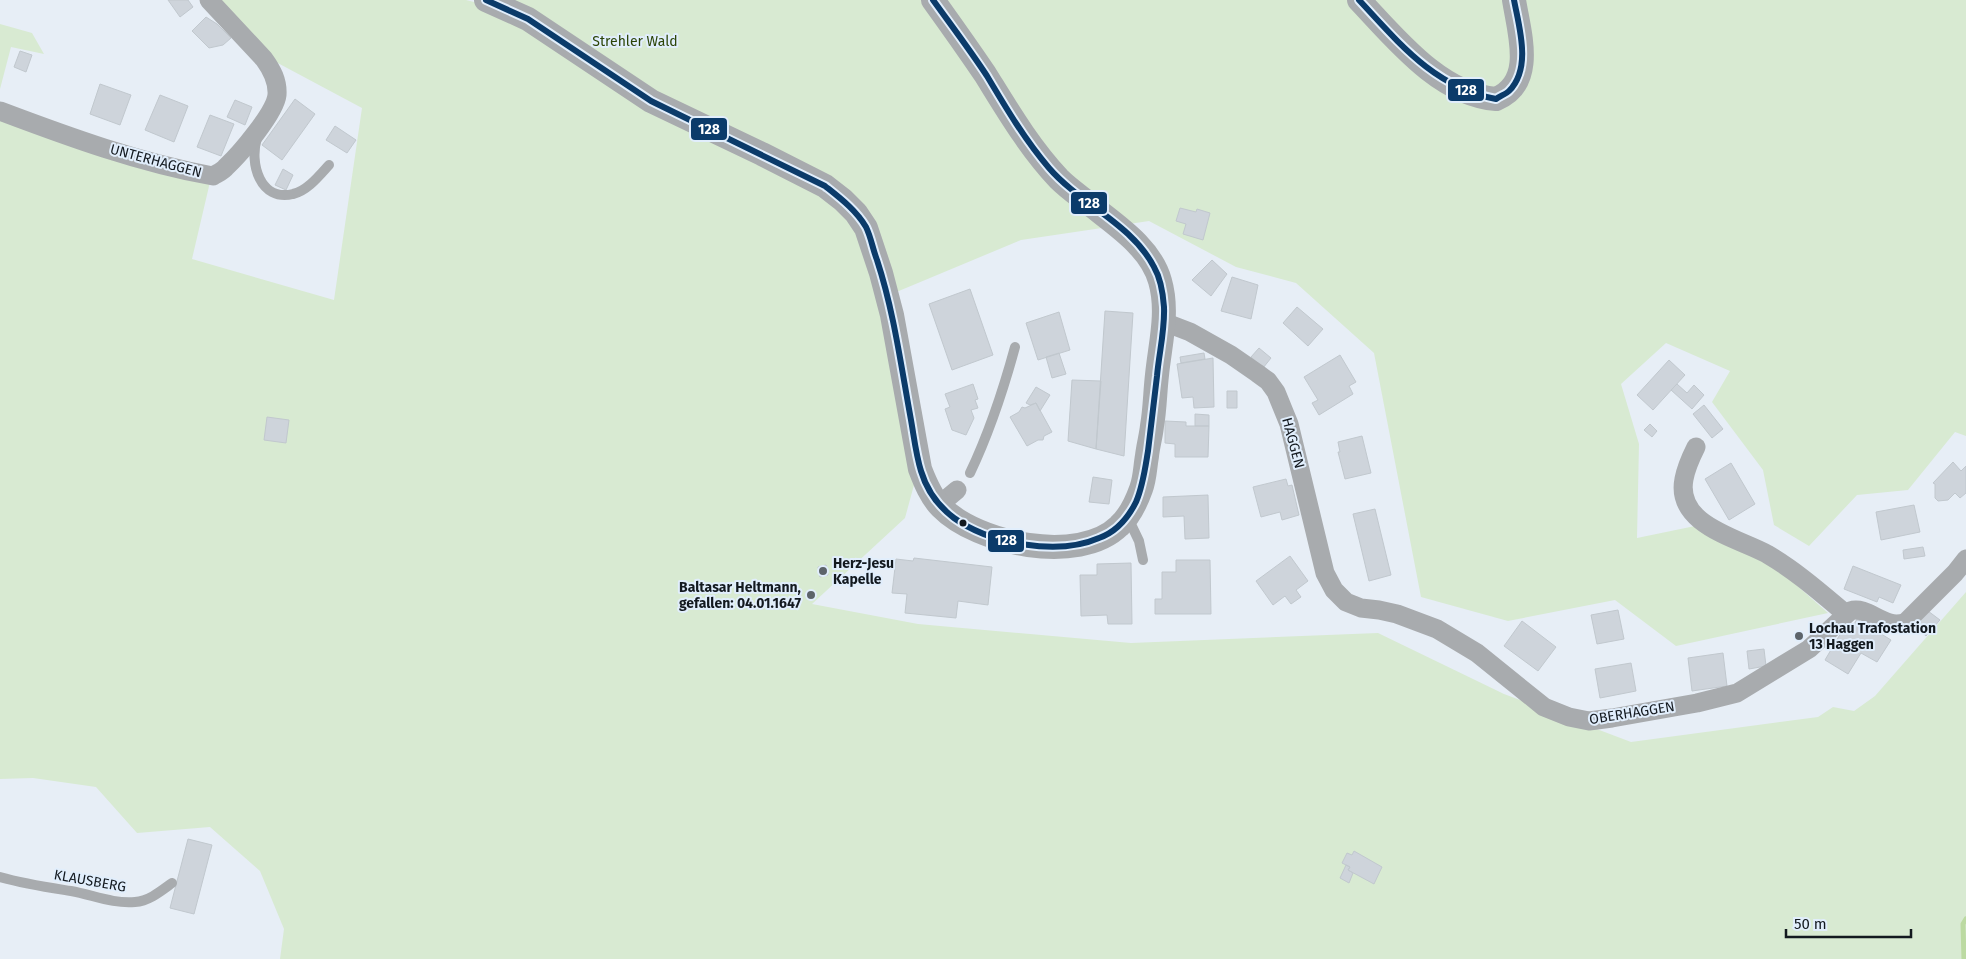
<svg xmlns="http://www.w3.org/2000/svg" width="1966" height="959" viewBox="0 0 1966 959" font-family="'Fira Sans',sans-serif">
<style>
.green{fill:#d8ead2}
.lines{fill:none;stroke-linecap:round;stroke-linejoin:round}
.stream{stroke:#bcdaa2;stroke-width:5}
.building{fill:#ced4db;stroke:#c1c8ce}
.service{stroke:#a8abae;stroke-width:10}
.minor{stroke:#a8abae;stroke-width:19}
.tertiary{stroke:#a8abae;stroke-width:24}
.bus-1-casing{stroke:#e1eefc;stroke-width:10}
.bus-1{stroke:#0b3b6a;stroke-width:6}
.bus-dot{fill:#13191f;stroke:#e1eefc;stroke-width:2}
.poi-dot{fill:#5d646a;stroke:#e1eefc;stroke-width:2}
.labels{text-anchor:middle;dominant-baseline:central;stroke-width:4;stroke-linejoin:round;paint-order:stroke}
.park-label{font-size:14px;fill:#2b4406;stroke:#e1eefc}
.street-label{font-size:14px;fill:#13191f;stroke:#e1eefc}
.poi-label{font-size:14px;font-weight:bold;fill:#13191f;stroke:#e1eefc;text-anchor:start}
.line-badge{stroke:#e1eefc;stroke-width:2}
.badge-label{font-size:14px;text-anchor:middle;font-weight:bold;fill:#fff}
</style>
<rect width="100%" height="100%" fill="#e7eef6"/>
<path class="green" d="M209 0H466L474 2 521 24 820 193 857 228 878 301 914 485 905 518 812 604 918 624 1131 643 1378 633 1504 694 1631 742 1818 717 1833 707 1854 711 1875 696 1966 592V959H280L284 929 260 871 210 827 137 833 96 787 33 778 0 779V120L210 182 192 259 334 300 362 108 259 53Z
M486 0H1966V436L1955 432 1908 490 1857 495 1809 546 1774 525 1763 470 1712 402 1730 371 1666 343 1621 384 1639 444 1637 538 1695 526 1776 567 1828 613 1676 646 1615 600 1508 621 1421 597 1374 353 1296 283 1236 267 1149 221 1021 240 894 293 868 212 651 101Z
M0 24 32 33 44 54 11 47 0 89Z"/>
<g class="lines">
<path class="stream" d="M1964 959 1963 924 1966 919"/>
</g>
<path class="building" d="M168 0H188L193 7 180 17Z
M206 17 217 24 231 38 223 45 209 48 192 31Z
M20 51 32 55 26 72 14 67Z
M100 84 131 95 120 125 90 114Z
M160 95 188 106 174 142 145 130Z
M295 99 315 114 282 160 262 145Z
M235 100 252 107 245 125 227 117Z
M210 115 234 124 221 156 197 147Z
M335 126 356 140 347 153 326 140Z
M283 169 293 175 286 190 275 185Z
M1180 208 1196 212 1197 209 1210 213 1203 240 1183 234 1186 224 1176 221Z
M1212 260 1227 274 1211 296 1192 280Z
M1232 277 1258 285 1251 319 1221 311Z
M970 289 993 355 952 370 929 304Z
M1297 307 1323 329 1308 346 1283 323Z
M1105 311 1133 313 1124 456 1096 449Z
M1059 312 1070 350 1038 360 1026 323Z
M1259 348 1271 358 1263 368 1251 357Z
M1059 353 1066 374 1052 378 1046 357Z
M1204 353 1205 359 1181 363 1180 357Z
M1340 355 1356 382 1349 386 1353 394 1319 415 1312 403 1318 400 1304 377Z
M1213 358 1214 407 1194 408 1193 397 1182 398 1177 364Z
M1669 360 1685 375 1653 410 1637 395Z
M1072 380 1101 381 1096 449 1068 441Z
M973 384 978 399 975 400 978 408 971 410 974 418 966 435 952 430 945 409 950 407 945 394Z
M1677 384 1687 393 1694 385 1704 395 1692 409 1671 390Z
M1036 387 1050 395 1040 411 1036 403 1030 405 1026 403Z
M1227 391H1237V408H1227Z
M1036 403 1052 432 1044 436 1043 440H1038L1027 446 1010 417 1019 412 1022 407 1025 408Z
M1704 405 1723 429 1712 438 1693 414Z
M1195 414 1209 415V426H1195Z
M267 417 289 420 286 443 264 440Z
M1165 421 1186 422V426H1209L1208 457H1175V444L1165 443Z
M1650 424 1657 431 1652 437 1644 430Z
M1362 436 1371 473 1345 479 1338 452H1340L1338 442Z
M1953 462 1961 471 1966 466V493L1960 498 1955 493 1948 500 1938 501 1935 498V484L1933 483Z
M1731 463 1755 504 1729 520 1705 479Z
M1093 477 1112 480 1109 504 1089 502Z
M1286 479 1288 486 1292 485 1299 515 1282 520 1280 512 1261 517 1253 487Z
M1208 495 1209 538 1185 539 1184 516 1163 517V497Z
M1914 505 1920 532 1881 540 1876 512Z
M1375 509 1391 575 1369 581 1353 514Z
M1923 547 1925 556 1904 559 1903 550Z
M1290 556 1308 581 1296 590 1301 597 1291 604 1285 596 1273 605 1256 581Z
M914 558 992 567 988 605 958 601 956 618 905 613 907 594 892 593 896 559 913 561Z
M1176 560H1210L1211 614H1155V599H1162V572H1176Z
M1131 563 1132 624H1108L1107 615 1081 616 1080 575H1097V564Z
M826 565 828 575 820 577 818 567Z
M1853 566 1901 585 1893 603 1879 597 1877 602 1844 589Z
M1618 610 1624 639 1597 644 1591 615Z
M1928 611 1940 620 1926 636 1915 626Z
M1857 619 1891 640 1877 662 1861 653 1848 674 1825 660 1845 626 1851 630Z
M1522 621 1556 647 1538 671 1504 646Z
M1764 649 1766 666 1749 669 1747 651Z
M1723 653 1727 686 1692 691 1688 658Z
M1631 663 1636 691 1600 698 1595 669Z
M188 839 212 845 194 914 170 908Z
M1354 851 1382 867 1374 884 1348 870 1350 867 1342 863 1347 853 1352 855Z
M1346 865 1350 867 1348 870 1353 873 1349 883 1340 878Z"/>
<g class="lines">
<path class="service" d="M257 138C249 163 260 202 293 194 307 191 319 176 329 165
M970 473C989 433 1003 391 1015 347
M1128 518 1139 541 1143 560
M0 877C25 884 46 887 71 891 93 895 113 904 135 902 149 901 161 891 172 883"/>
<path class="minor" d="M0 111C69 137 140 163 213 176 218 173 223 171 226 167 240 154 275 113 277 95 278 81 272 70 264 59L209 0
M1164 322 1190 332 1231 355 1257 373 1268 381 1276 392 1289 424 1325 573 1334 590 1346 602 1361 608 1379 610 1397 614 1437 629 1477 653 1544 707 1569 717 1589 721 1612 718 1697 703 1737 693 1809 649 1850 611C1869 605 1884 631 1906 622L1955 573 1966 559
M1696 447C1691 457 1686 468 1684 479 1675 525 1738 538 1767 554 1796 571 1821 593 1846 614
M939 505 957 490"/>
<path class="tertiary" d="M486 0 528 19 651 101 762 154 825 186 843 200 856 213 866 228 881 273 892 315 920 469C925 482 931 497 941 507 977 544 1079 565 1119 526 1130 516 1136 503 1141 489 1145 479 1145 467 1147 456 1148 446 1151 436 1152 426 1155 409 1155 392 1157 375 1160 344 1169 312 1160 281 1151 248 1117 226 1092 206 1081 197 1069 189 1059 179 1029 147 1008 111 985 74 968 49 951 25 933 0
M1359 0C1395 38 1440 95 1496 99 1536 83 1519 32 1514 0"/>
<defs>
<path id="bus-1" d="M486 0 528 19 651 101 825 186C840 198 856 210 866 227 871 237 873 250 877 260 894 312 901 366 911 420 914 437 916 455 921 471 927 491 938 506 954 518 990 544 1058 556 1099 538 1116 532 1128 518 1136 502 1143 486 1145 469 1148 451 1151 426 1154 402 1157 376 1159 353 1165 330 1164 307 1163 293 1161 279 1154 267 1132 224 1080 204 1049 168 1025 140 1006 108 987 76 970 50 951 25 933 0
M1359 0C1400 44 1434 87 1496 99 1500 96 1506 94 1509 91 1532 68 1519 27 1514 0"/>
</defs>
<use href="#bus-1" class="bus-1-casing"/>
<use href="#bus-1" class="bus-1"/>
</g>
<circle class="bus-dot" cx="963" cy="523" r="4.5"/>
<g class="poi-dot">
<circle cx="823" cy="571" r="5"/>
<circle cx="811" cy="595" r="5"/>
<circle cx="1799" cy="636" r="5"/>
</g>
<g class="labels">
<g class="park-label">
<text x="635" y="41">Strehler Wald</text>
</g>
<g class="street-label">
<text transform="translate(156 161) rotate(15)">UNTERHAGGEN</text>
<text transform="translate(1293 443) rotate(75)">HAGGEN</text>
<text transform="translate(1632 713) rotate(-9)">OBERHAGGEN</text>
<text transform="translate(90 881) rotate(10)">KLAUSBERG</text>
</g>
<g class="poi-label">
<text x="833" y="563">Herz-Jesu<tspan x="833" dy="16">Kapelle</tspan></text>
<text x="801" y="587" text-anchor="end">Baltasar Heltmann,<tspan x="801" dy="16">gefallen: 04.01.1647</tspan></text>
<text x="1809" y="628">Lochau Trafostation<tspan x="1809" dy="16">13 Haggen</tspan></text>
</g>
</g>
<g class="line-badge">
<rect x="1447" y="78" width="38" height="24" rx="5" fill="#0b3b6a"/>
<rect x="690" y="117" width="38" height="24" rx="5" fill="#0b3b6a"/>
<rect x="1070" y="191" width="38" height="24" rx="5" fill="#0b3b6a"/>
<rect x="987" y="529" width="38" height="24" rx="5" fill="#0b3b6a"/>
</g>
<g class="badge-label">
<text x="1466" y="95">128</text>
<text x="709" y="134">128</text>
<text x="1089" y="208">128</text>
<text x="1006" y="545">128</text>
</g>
<path d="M1786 929v8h125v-8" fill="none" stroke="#13191f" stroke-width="2.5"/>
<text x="1794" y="929" font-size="15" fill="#13191f" stroke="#e1eefc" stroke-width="4" paint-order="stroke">50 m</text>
</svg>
